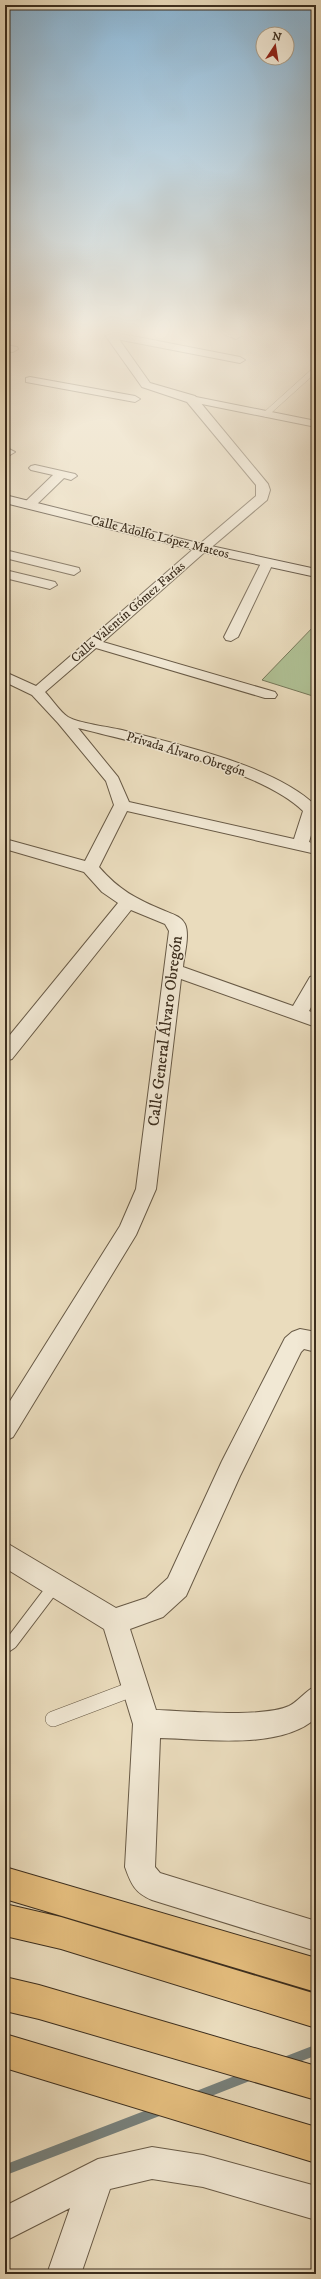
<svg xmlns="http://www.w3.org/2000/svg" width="321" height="2279" viewBox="0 0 321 2279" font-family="'IM FELL DW Pica',serif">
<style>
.green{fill:#b0c296;stroke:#76785a}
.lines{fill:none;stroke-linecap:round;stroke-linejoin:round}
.stream{stroke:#76817d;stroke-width:10}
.service-far2-casing{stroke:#685a46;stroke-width:6}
.service-far1-casing{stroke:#685a46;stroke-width:14}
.service-casing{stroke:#685a46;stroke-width:16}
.minor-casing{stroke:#685a46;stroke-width:2}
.tertiary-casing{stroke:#685a46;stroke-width:2}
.secondary-casing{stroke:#3c2e1e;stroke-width:2}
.motorway-casing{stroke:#3c2e1e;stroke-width:2}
.service-far2{stroke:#f1e8d4;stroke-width:5.5}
.service-far1{stroke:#f1e8d4;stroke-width:12}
.service{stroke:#f1e8d4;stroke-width:15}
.minor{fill:#f1e8d4;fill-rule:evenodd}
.tertiary{fill:#f1e8d4;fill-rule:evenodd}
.secondary{fill:#f1e8d4;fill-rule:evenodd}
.motorway{fill:#e5be7e;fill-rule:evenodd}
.labels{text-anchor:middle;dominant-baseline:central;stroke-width:3;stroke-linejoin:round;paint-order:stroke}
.far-street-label{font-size:13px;fill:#3c2e1e;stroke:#f1e8d4}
.street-label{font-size:16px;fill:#3c2e1e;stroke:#f1e8d4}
</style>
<rect width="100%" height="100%" fill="#eadcbd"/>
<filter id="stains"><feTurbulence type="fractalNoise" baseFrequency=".005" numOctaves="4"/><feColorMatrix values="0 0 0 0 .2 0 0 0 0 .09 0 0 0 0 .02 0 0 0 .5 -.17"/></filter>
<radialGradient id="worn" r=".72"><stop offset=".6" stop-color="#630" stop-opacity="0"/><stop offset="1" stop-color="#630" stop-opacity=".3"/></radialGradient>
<path class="green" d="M316 624V697L262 680Z"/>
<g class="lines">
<path class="stream" d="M285 2062 316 2050
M195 2097 251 2075
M5 2170 161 2110"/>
<defs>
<path id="service-far2" d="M266 414 316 369"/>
<path id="service-far1" d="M5 1647 11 1643 55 1585"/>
<path id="service" d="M53 1719 135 1688"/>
<path id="minor" d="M106 335H127L240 357 245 360 240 363 111 338Z
M226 335H240L241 336 236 339Z
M5 345 17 347 18 349 13 352 5 351Z
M30 377 135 396 140 399 135 402 26 382V378Z
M191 396 316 421V427L187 401 186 399Z
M9 449 15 452 5 458V450Z
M35 465 75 474 77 476 71 480 64 478 33 508H25L23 505 25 502 53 475 31 470 29 468 31 466Z
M202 544 206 545 208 548 206 551 103 642 275 692 277 695 275 698H265L96 648 45 692C52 699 60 712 68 717 78 723 109 727 122 730 179 745 274 765 316 806V819L309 842 316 844V854L127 811 99 867C119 890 136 899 165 911 172 914 181 916 185 924 190 935 184 955 183 967L293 1006 310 977 316 975V998L309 1011 316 1014V1027L181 979 156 1189 136 1235 13 1437 5 1441V1409L120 1226 136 1189 169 931 165 924 131 910 12 1059 5 1061V1041L118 903 102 892 84 872 5 849V839L85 861 114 805 106 781 58 723 32 695 5 682V672L36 686 198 545ZM78 728C137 743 260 769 303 811L294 839 129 802 118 777Z
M5 550 79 568 80 571 74 575 5 558Z
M267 559 273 563 238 637 231 641 226 640 224 637 261 563Z
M5 570 55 582 57 585 50 589 5 578Z
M300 1329 316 1332V1352L304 1349 301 1352 240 1476 186 1596 163 1617 130 1629 156 1710C187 1711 263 1718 289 1706 299 1701 305 1691 316 1686V1718C281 1750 206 1739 160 1738L155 1867 160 1873 316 1921V1951L152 1900C135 1893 131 1884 125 1867L133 1724 104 1629 5 1568V1542L116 1608 146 1598 168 1578 222 1461 285 1338 292 1332Z
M152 2147 203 2155 316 2186V2220L203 2187 152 2179 110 2189 81 2274H47L70 2208 5 2241V2206L98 2159Z"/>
<path id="tertiary" d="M105 335H116L150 383 195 396 268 484 270 490 267 500 207 551 202 552 195 548 256 496V485L187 402 142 387Z"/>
<path id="secondary" d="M5 495 202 544 316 569V577L202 552 5 503Z"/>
<path id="motorway" d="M5 1867 316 1958V1992L5 1899Z
M5 1904 61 1917 316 1994V2028L61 1949 5 1936Z
M5 1977 39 1985 316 2066V2100L39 2019 5 2011Z
M5 2034 316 2127V2163L5 2068Z"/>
</defs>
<use href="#service-far2" class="service-far2-casing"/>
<use href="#service-far1" class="service-far1-casing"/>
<use href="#service" class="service-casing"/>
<use href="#minor" class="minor-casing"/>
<use href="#tertiary" class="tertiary-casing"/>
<use href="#secondary" class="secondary-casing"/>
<use href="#motorway" class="motorway-casing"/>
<use href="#service-far2" class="service-far2"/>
<use href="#service-far1" class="service-far1"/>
<use href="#service" class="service"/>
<use href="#minor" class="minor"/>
<use href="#tertiary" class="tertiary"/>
<use href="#secondary" class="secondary"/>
<use href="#motorway" class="motorway"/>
</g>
<linearGradient id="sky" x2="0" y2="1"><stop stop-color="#8ab6d6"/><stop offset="0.51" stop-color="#f6efe1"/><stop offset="1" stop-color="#f6efe1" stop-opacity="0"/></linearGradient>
<rect width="321" height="654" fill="url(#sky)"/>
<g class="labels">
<g class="far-street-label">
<text transform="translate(160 537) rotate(14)">Calle Adolfo López Mateos</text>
<text transform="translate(128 612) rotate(-41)">Calle Valentín Gómez Farías</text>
<text transform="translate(186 754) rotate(17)">Privada Álvaro Obregón</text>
</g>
<g class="street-label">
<text transform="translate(165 1031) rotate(-83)">Calle General Álvaro Obregón</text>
</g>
</g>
<rect width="321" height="2279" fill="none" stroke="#eadcbd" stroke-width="20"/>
<rect x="6" y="6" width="309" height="2267" fill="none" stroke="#3c2e1e" stroke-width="2"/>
<rect x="10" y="10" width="301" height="2259" fill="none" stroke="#3c2e1e"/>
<g transform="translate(275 46) rotate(12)"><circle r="19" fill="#f1e8d4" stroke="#a99e8b"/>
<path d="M0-3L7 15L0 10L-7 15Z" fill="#8f2418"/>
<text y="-6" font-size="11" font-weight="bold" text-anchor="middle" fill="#3c2e1e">N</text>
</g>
<rect width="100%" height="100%" filter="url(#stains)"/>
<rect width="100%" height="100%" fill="url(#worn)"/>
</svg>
